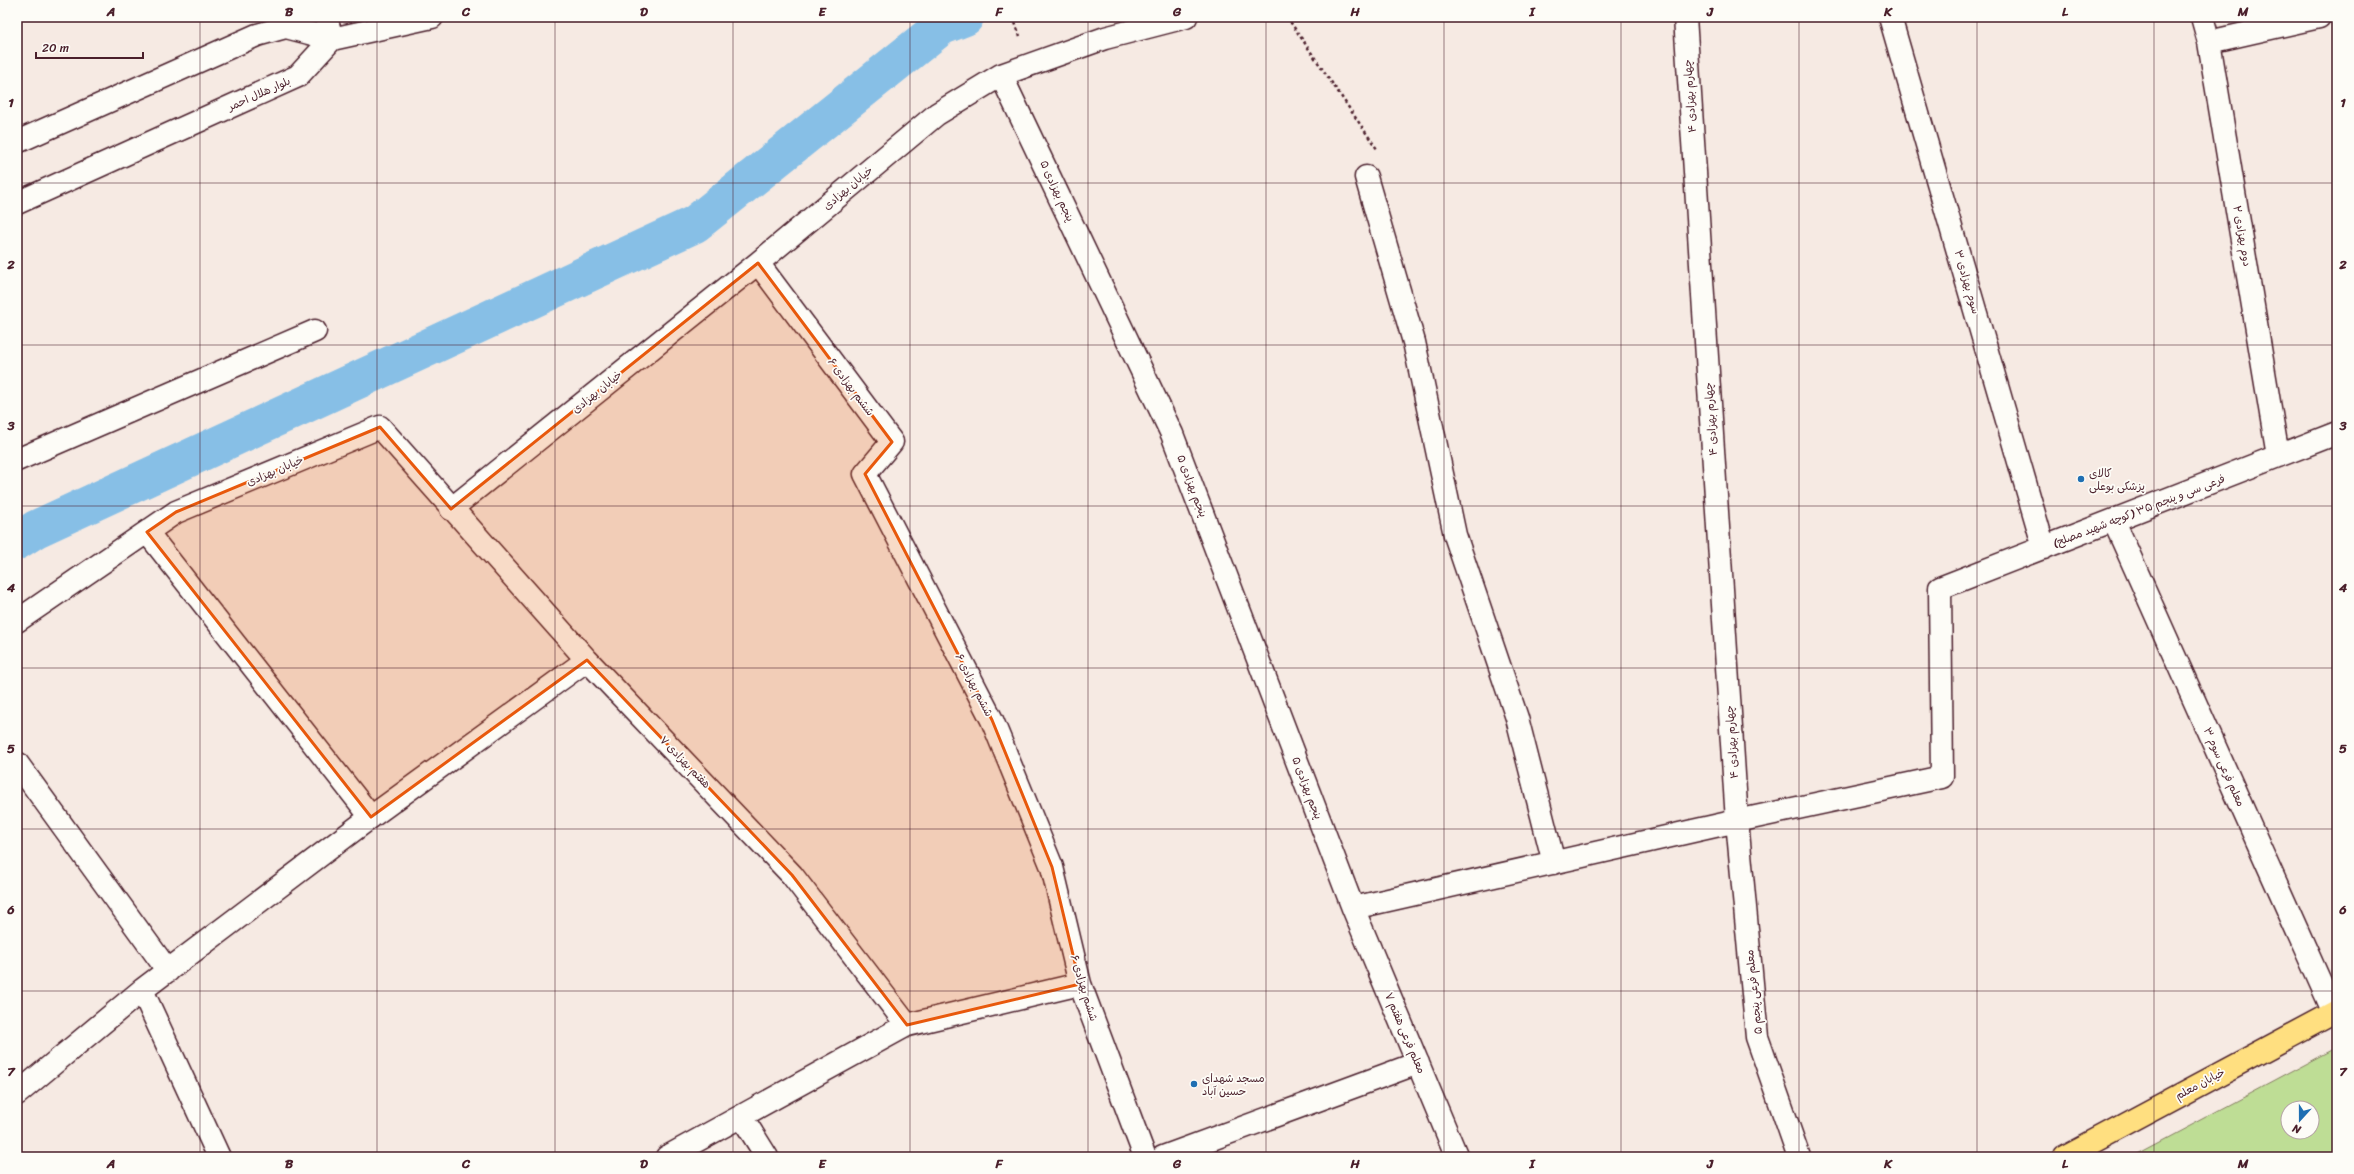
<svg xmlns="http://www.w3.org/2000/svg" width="2354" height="1174" viewBox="0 0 2354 1174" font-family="Sriracha,'Playpen Sans Arabic',sans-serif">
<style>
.green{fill:#bedd95;stroke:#847e60;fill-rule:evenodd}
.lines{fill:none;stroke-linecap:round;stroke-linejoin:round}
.canal{stroke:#87bfe6;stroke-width:38}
.minor-casing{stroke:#4a1f2b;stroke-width:25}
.major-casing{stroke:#4a1f2b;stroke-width:25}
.path{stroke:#4a1f2b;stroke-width:2.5;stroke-dasharray:3 3;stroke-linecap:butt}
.minor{stroke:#fdfcf7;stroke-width:22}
.major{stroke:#ffdf80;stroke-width:22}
.marked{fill:#e8590c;fill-opacity:0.2;stroke:#e8590c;stroke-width:3;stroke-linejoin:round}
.grid{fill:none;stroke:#4a1f2b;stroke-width:1;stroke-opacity:0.55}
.poi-dot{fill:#1f6fb2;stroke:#fdfcf7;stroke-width:1.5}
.labels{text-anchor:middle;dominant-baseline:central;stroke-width:3.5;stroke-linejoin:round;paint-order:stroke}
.street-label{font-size:11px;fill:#4a1f2b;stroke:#fdfcf7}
.poi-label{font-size:11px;fill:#4a1f2b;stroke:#fdfcf7;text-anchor:start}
.neatline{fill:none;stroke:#4a1f2b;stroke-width:1.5}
.grid-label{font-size:13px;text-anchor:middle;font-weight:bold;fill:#4a1f2b}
</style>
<rect width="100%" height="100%" fill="#f6eae3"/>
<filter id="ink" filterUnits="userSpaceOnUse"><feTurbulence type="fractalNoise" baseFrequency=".025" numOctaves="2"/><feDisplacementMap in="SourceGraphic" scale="8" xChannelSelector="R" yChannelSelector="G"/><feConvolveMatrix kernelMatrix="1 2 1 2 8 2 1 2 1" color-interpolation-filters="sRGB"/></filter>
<g filter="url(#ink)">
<path class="green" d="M2337 1047V1157H2131ZM2288 1108H2312V1132H2288Z"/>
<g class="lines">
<path class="canal" d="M17 541 36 529 695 224 942 26 965 17"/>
<defs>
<path id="minor" d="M326 17 332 39
M1685 17 1737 821 1757 1037 1799 1157
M1890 17 2044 548
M2202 17 2209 42 2278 456
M2209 42 2319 17
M1001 75 1172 434 1353 908 1457 1157
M17 142 257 35 286 27 332 39 432 17
M1366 177 1414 342 1455 535 1517 718 1554 863
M17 203 298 76 332 39
M758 263 892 442 865 474 992 720 1052 867 1080 984 1145 1157
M17 460 315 331
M451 509 758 263 937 114 1001 75 1105 38 1186 17
M2114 521 2334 1013
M147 532 371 817
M17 621 176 512 380 427 587 660 792 875 907 1025
M17 763 168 971
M1353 908 1737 821 1942 777 1940 588 2337 433
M142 990 219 1157
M17 1094 142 990 371 817 587 660
M742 1117 767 1157
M667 1157 907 1025 1080 984
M1163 1157 1418 1063"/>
<path id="major" d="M2064 1157 2337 1011"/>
</defs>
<use href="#minor" class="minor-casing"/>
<use href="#major" class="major-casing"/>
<path class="path" d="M1013 17 1020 36
M1287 17 1377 149"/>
<use href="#minor" class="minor"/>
<use href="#major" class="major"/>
</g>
</g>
<path class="marked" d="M758 263 892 442 865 474 992 720 1052 867 1080 984 907 1025 792 875 587 660 371 817 147 532 176 512 380 427 451 509Z"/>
<path class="grid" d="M200 17V1157M377 17V1157M555 17V1157M733 17V1157M910 17V1157M1088 17V1157M1266 17V1157M1444 17V1157M1621 17V1157M1799 17V1157M1977 17V1157M2154 17V1157M17 183H2337M17 345H2337M17 506H2337M17 668H2337M17 829H2337M17 991H2337"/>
<g class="poi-dot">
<circle cx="2081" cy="479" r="4"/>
<circle cx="1194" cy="1084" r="4"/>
</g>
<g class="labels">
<g class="street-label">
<text transform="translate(259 94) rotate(-24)">بلوار هلال احمر</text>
<text transform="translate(1690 96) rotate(-94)">چهارم بهزادی ۴</text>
<text transform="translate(848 188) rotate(-40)">خیابان بهزادی</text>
<text transform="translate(1057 191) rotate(65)">پنجم بهزادی ۵</text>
<text transform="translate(2242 236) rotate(80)">دوم بهزادی ۲</text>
<text transform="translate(1967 282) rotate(74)">سوم بهزادی ۳</text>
<text transform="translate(851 387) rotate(53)">ششم بهزادی ۶</text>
<text transform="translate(597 392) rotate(-39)">خیابان بهزادی</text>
<text transform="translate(1711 419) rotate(-94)">چهارم بهزادی ۴</text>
<text transform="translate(275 471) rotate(-23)">خیابان بهزادی</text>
<text transform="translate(1192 486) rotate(69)">پنجم بهزادی ۵</text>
<text transform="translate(2139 511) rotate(-21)">فرعی سی و پنجم ۳۵ (کوچه شهید مصلح)</text>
<text transform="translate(974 685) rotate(63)">ششم بهزادی ۶</text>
<text transform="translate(1732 742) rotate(-94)">چهارم بهزادی ۴</text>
<text transform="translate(685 762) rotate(46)">هفتم بهزادی ۷</text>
<text transform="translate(2224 767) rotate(66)">معلم فرعی سوم ۳</text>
<text transform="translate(1307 788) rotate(69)">پنجم بهزادی ۵</text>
<text transform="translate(1084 988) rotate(73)">ششم بهزادی ۶</text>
<text transform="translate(1754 992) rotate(-96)">معلم فرعی پنجم ۵</text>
<text transform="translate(1405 1033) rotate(67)">معلم فرعی هفتم ۷</text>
<text transform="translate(2200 1084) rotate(-28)">خیابان معلم</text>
</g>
<g class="poi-label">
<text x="2089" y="473">کالای<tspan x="2089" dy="13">پزشکی بوعلی</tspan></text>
<text x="1202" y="1078">مسجد شهدای<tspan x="1202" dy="13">حسین آباد</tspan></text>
</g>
</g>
<rect width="2354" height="1174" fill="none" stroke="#fdfcf7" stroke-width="44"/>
<g transform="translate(2300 1120) rotate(201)"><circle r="19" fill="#fdfcf7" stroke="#b5a4a5"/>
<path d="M0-3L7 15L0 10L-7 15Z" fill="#1f6fb2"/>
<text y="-6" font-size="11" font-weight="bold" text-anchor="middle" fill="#4a1f2b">N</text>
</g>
<path d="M36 52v6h107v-6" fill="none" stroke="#4a1f2b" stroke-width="2"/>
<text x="42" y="52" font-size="12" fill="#4a1f2b" stroke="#fdfcf7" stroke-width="3" paint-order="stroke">20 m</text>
<rect x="22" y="22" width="2310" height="1130" class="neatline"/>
<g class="grid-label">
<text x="111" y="16">A</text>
<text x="289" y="16">B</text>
<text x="466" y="16">C</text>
<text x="644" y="16">D</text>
<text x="822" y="16">E</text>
<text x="999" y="16">F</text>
<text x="1177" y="16">G</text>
<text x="1355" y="16">H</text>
<text x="1532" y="16">I</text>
<text x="1710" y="16">J</text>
<text x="1888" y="16">K</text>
<text x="2065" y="16">L</text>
<text x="2243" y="16">M</text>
<text x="11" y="107">1</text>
<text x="2343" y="107">1</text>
<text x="11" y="269">2</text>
<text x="2343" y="269">2</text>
<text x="11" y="430">3</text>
<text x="2343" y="430">3</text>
<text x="11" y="592">4</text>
<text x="2343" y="592">4</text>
<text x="11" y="753">5</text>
<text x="2343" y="753">5</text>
<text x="11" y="914">6</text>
<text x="2343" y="914">6</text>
<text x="11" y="1076">7</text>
<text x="2343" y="1076">7</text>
<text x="111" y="1168">A</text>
<text x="289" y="1168">B</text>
<text x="466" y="1168">C</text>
<text x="644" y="1168">D</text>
<text x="822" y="1168">E</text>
<text x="999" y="1168">F</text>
<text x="1177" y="1168">G</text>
<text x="1355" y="1168">H</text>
<text x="1532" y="1168">I</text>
<text x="1710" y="1168">J</text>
<text x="1888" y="1168">K</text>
<text x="2065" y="1168">L</text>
<text x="2243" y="1168">M</text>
</g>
</svg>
